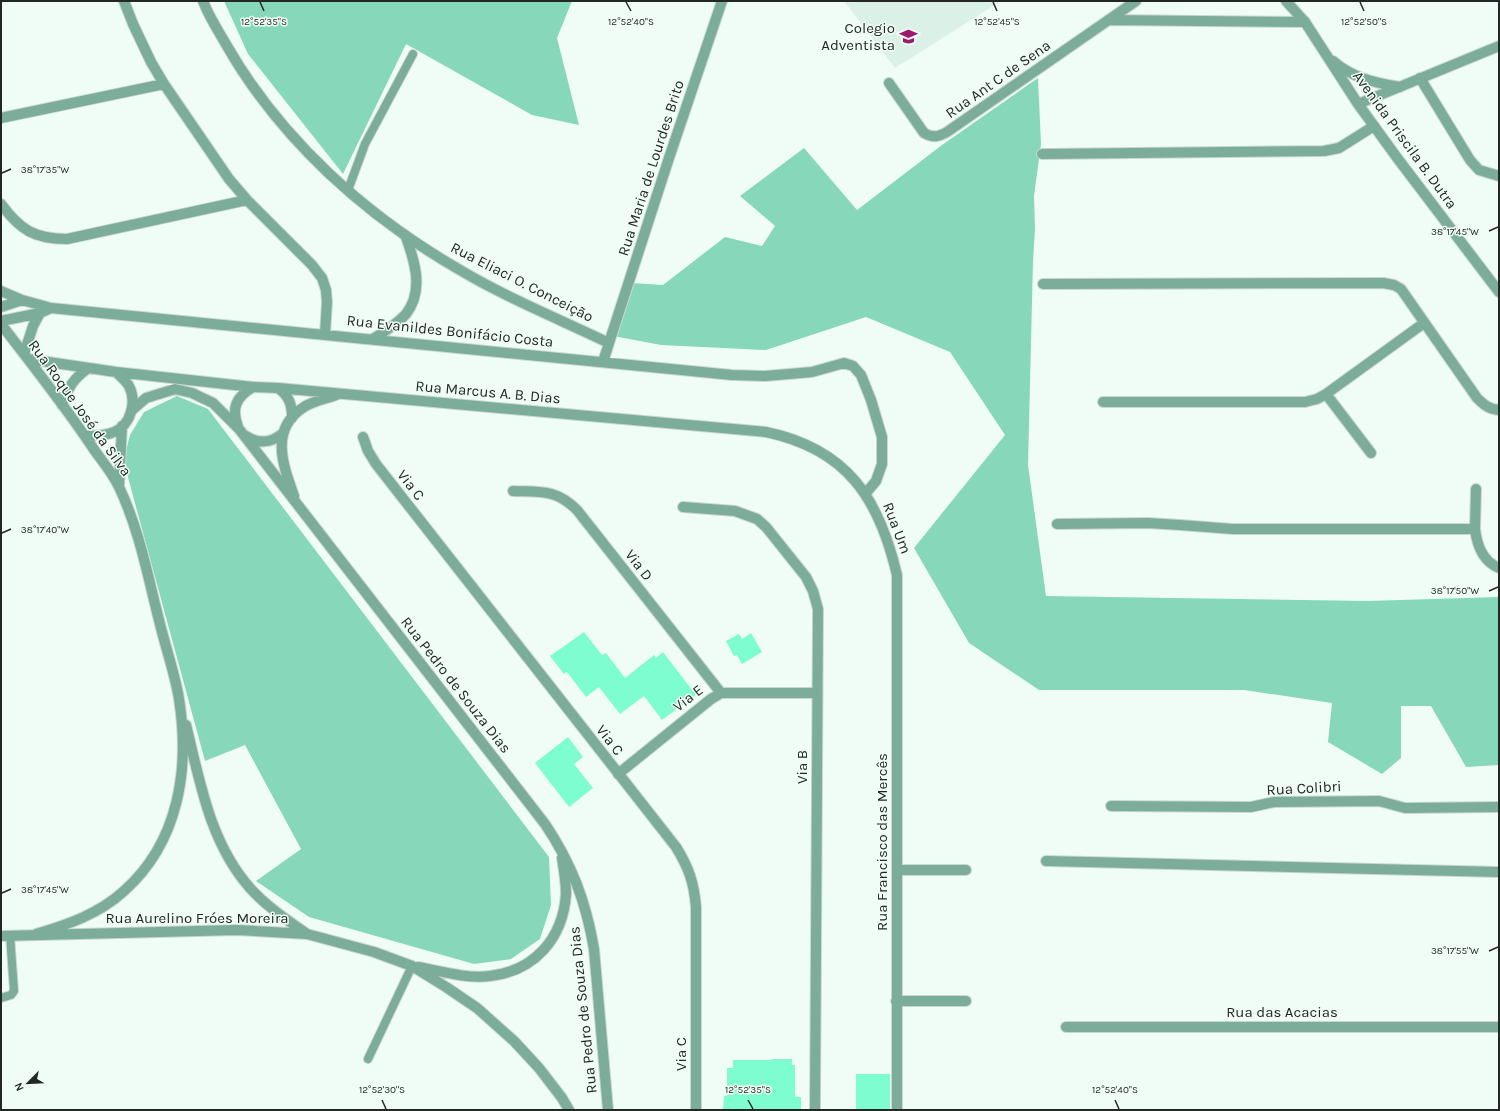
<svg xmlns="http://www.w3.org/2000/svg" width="1500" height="1111" viewBox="0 0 1500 1111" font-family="Karla,sans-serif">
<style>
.built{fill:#dbf0e7}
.green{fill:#87d8ba}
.building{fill:#7efdd1}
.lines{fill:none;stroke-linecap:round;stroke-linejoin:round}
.service-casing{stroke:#cbd7d1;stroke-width:10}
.minor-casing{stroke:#cbd7d1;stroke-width:12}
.tertiary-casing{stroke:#cbd7d1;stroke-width:12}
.service{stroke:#7cac9a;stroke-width:8}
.minor{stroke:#7cac9a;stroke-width:10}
.tertiary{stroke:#7cac9a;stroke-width:10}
.ticks{fill:none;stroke:#232826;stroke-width:1.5}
.labels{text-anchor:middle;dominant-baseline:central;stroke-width:3;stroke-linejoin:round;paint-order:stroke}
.poi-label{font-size:15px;fill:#232826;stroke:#f0fdf7;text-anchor:end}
.street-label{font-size:15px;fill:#232826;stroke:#f0fdf7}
.ticks-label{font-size:10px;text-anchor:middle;fill:#232826;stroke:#f0fdf7;stroke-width:3;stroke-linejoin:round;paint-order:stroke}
</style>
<rect width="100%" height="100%" fill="#f0fdf7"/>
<path class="built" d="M844 1H1001L895 68Z"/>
<path class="green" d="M224 1H572L557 38 579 125 532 115 406 44 343 174 248 54Z
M1038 78 1041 144 1034 196 1035 229 1033 261 1028 465 1046 596 1367 601 1499 597V765L1466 767 1431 706H1401V758L1382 774 1328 742 1332 703 1244 690H1039L969 643 914 548 1005 435 950 352 866 317 766 350 661 345 608 335 632 283 663 285 725 237 762 246 775 226 740 196 804 148 857 210 942 145Z
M177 396 208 409 549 857 551 905 540 939 511 959 474 964 309 917 256 881 301 849 245 745 205 761 126 470 125 455 130 435 144 412Z"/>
<path class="building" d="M584 632 602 655 606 653 625 678 654 655 656 658 663 652 696 695 662 720 644 696 620 714 599 687 586 697 567 672 564 674 550 656Z
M751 633 762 652 742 664 737 655 734 656 726 641 739 634 742 639Z
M568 737 583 757 574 764 593 788 569 807 535 763Z
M771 1059H792V1065H795V1097H801V1110H723L724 1096H727V1068H733V1060H771Z
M856 1074H890V1110H856Z"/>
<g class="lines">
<defs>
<path id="service" d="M348 190 365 144 413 54
M1 998 11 995 14 991 10 935
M368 1059 412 966"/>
<path id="minor" d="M124 1 133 24 151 62 164 84 229 179 247 200 312 265 322 278 326 290 327 302 325 334
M203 1C209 17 219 32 227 46 281 140 366 216 460 270 507 298 559 319 609 343L603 362
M1108 20 1305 22
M1420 78 1470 160 1479 170 1499 176
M889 83 924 133C933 138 938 137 947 132L1136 1
M1 118 164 84
M1042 154 1324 151 1339 148 1374 126
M1 204C20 230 35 239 67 239L247 200
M1043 284 1383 283 1394 285 1401 289 1477 398C1484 405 1489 409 1499 410
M1 291 22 300 51 308C278 329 505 352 732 375L765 376 789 374 812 372 844 363 853 366 861 375 871 400 882 437V464L876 481 866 493
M1 307 22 300
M1 321 40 313
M1 324C33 366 66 407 95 451 103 462 113 474 119 487 140 531 148 578 160 624 166 649 175 674 179 699 190 769 179 842 124 891 99 914 67 925 36 934
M373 339C384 332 397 324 406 314 424 291 415 262 406 237
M609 343 669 158 722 1
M24 354 33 326 40 313 51 308
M28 359 116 372 253 387 278 388 766 432C847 449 879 498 897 575V1110
M278 388C289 396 292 404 292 418
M1103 402H1305L1317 399 1326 394
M62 405C69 387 72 380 87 369
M131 411 146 398 175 389 192 393 213 403 239 429 545 824C572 864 586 902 594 949L608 1110
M238 427C231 408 236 397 253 387
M86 436C95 436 105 436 114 432 131 425 137 402 129 386 126 381 121 377 116 372
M246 436C258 444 271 443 282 434
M363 437 368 451 376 464 676 847C689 868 694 883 696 907V1110
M1371 453 1326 394 1424 323
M119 486 122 426
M513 491C541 492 556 489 577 510L721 693
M294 496C283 465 269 429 304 407 313 401 326 399 336 395
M683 507 735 511 757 519 766 527 806 577 813 591 818 609 815 1110
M1057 524 1148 523 1180 525 1233 529H1475C1477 545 1482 561 1499 568
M1475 529 1476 489
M186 725C200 782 210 843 250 888 266 906 287 920 307 934
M618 774 711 699 721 693H817
M1111 806 1251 807 1274 802 1379 801 1405 808 1499 807
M1046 861 1499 872
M897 870H966
M1 936 238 930 307 934 374 952 412 966 446 987 477 1008 514 1041 539 1068 562 1098 569 1110
M418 967C440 971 466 979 490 976 534 971 563 939 566 894 566 882 564 870 562 858
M896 1001H966
M1066 1027H1499"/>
<path id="tertiary" d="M1286 1 1305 22 1358 104 1398 159 1499 292
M1333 61C1352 78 1376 83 1400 87
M1358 104 1499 46"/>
</defs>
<use href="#service" class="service-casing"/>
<use href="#minor" class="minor-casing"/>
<use href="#tertiary" class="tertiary-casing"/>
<use href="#service" class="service"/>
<use href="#minor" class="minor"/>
<use href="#tertiary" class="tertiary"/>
</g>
<path class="ticks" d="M260 2 264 11M626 2 631 11M993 2 997 11M1360 2 1364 11M2 173 11 169M1489 231 1498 227M2 533 11 529M1489 591 1498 587M2 893 11 889M1489 951 1498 947M382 1100 386 1109M748 1100 753 1109M1115 1100 1119 1109"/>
<defs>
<symbol id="school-bare" viewBox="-9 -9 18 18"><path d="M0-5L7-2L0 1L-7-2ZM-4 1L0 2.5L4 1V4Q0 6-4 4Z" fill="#9d196b" stroke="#f0fdf7" stroke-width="2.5" paint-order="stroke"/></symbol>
</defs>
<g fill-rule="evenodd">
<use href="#school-bare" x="896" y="24" width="25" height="25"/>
</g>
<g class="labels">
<g class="poi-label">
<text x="895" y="28">Colegio<tspan x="895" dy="17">Adventista</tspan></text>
</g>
<g class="street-label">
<text transform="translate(998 79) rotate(-35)">Rua Ant C de Sena</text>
<text transform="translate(1405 140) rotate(54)">Avenida Priscila B. Dutra</text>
<text transform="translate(651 168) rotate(-72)">Rua Maria de Lourdes Brito</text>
<text transform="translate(522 282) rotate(27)">Rua Eliaci O. Conceição</text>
<text transform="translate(450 331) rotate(6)">Rua Evanildes Bonifácio Costa</text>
<text transform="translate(488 392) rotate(5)">Rua Marcus A. B. Dias</text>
<text transform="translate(80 408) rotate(54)">Rua Roque José da Silva</text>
<text transform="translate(411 485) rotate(52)">Via C</text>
<text transform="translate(897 528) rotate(69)">Rua Um</text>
<text transform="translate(639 565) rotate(52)">Via D</text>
<text transform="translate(456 685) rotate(52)">Rua Pedro de Souza Dias</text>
<text transform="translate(688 698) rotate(-38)">Via E</text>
<text transform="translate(610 740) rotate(52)">Via C</text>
<text transform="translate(802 767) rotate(-90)">Via B</text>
<text transform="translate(1304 788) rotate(-3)">Rua Colibri</text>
<text transform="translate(882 842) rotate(-90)">Rua Francisco das Mercês</text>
<text x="197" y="918">Rua Aurelino Fróes Moreira</text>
<text transform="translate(583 1010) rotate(-96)">Rua Pedro de Souza Dias</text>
<text x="1282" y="1012">Rua das Acacias</text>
<text transform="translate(681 1054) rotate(-90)">Via C</text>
</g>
</g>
<g class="ticks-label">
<text x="264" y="25">12°52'35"S</text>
<text x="631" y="25">12°52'40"S</text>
<text x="997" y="25">12°52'45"S</text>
<text x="1364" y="25">12°52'50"S</text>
<text x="45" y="173">38°17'35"W</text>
<text x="1455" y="235">38°17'45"W</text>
<text x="45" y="533">38°17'40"W</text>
<text x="1455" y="594">38°17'50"W</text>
<text x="45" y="893">38°17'45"W</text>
<text x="1455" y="954">38°17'55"W</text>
<text x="382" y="1093">12°52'30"S</text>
<text x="748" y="1093">12°52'35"S</text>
<text x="1115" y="1093">12°52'40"S</text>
</g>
<rect width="1500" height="1111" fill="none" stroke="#232826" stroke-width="4"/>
<g transform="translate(28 1083) rotate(246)" stroke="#f0fdf7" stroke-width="3" paint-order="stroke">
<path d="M0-3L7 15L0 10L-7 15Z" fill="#232826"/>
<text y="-6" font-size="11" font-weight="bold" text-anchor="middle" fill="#232826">N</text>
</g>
</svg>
